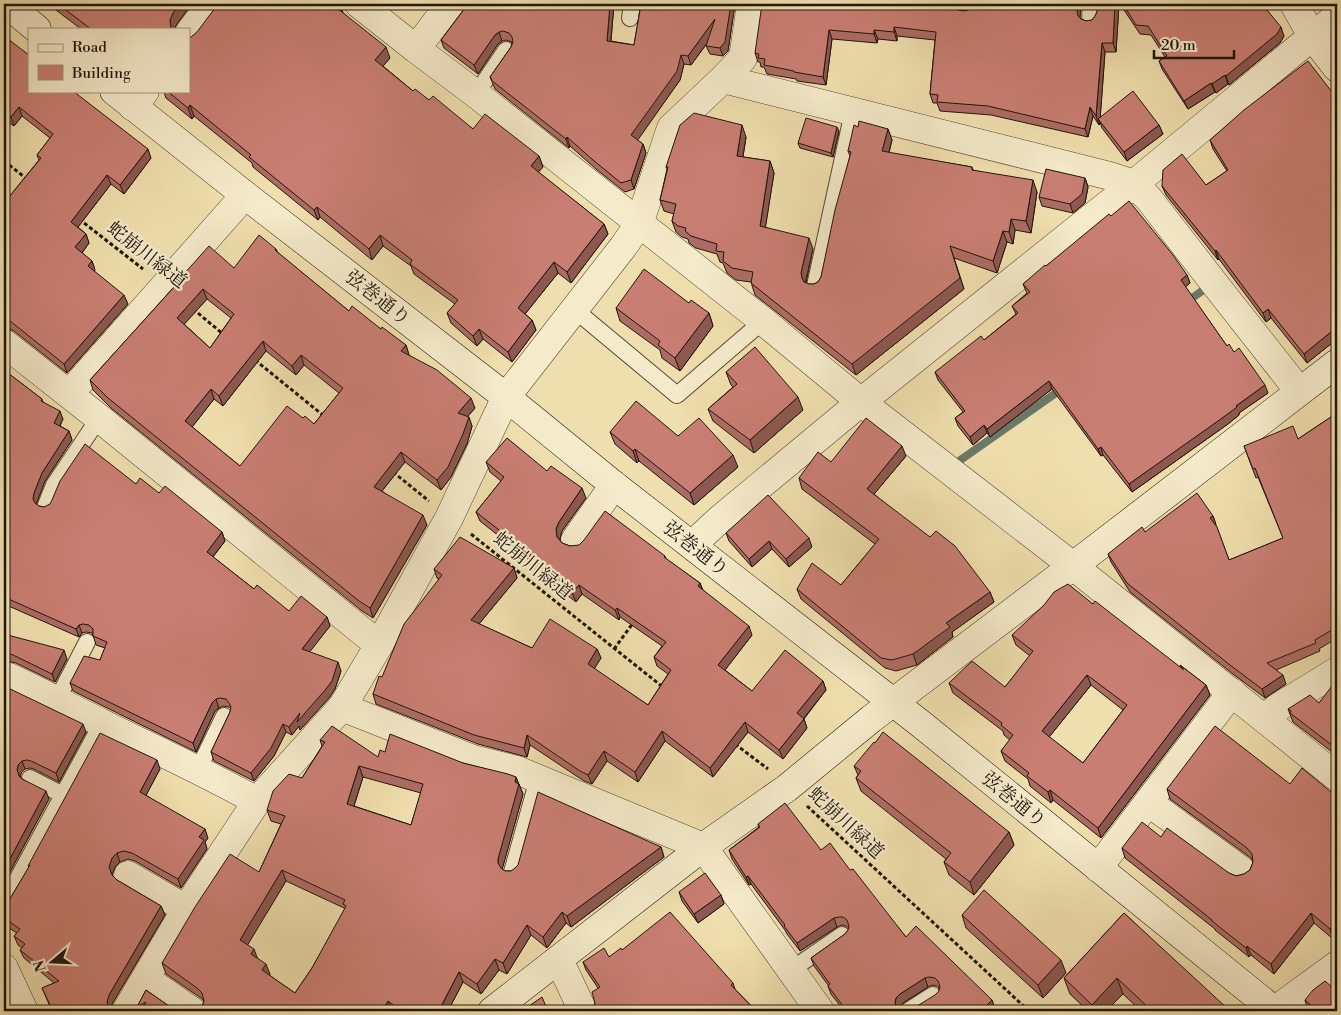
<svg xmlns="http://www.w3.org/2000/svg" width="1341" height="1015" viewBox="0 0 1341 1015" font-family="'Libre Bodoni','Noto Serif JP',serif">
<style>
.lines{fill:none;stroke-linecap:round;stroke-linejoin:round}
.stream{stroke:#697a68;stroke-width:8}
.lane-casing{stroke:#534835;stroke-width:18}
.street-casing{stroke:#534835;stroke-width:29}
.secondary-casing{stroke:#1f150d;stroke-width:29}
.path{stroke:#1f150d;stroke-width:3;stroke-dasharray:4 2.5;stroke-linecap:butt}
.lane{stroke:#f5eaca;stroke-width:16}
.street{stroke:#f5eaca;stroke-width:28}
.secondary{stroke:#f5eaca;stroke-width:28}
.wall{fill:#ad6c63;stroke:#1f150d;fill-rule:evenodd}
.shaded-wall{fill:#8d5850;stroke:#1f150d}
.building{fill:#c97e73;stroke:#1f150d;fill-rule:evenodd}
.labels{text-anchor:middle;dominant-baseline:central;stroke-width:4.5;stroke-linejoin:round;paint-order:stroke}
.street-label{font-size:19px;fill:#1f150d;stroke:#f5eaca}
</style>
<rect width="100%" height="100%" fill="#f0dfae"/>
<filter id="stains"><feTurbulence type="fractalNoise" baseFrequency=".004" numOctaves="4"/><feColorMatrix values="0 0 0 0 .2 0 0 0 0 .09 0 0 0 0 .02 0 0 0 .5 -.17"/></filter>
<radialGradient id="worn" r=".72"><stop offset=".6" stop-color="#630" stop-opacity="0"/><stop offset="1" stop-color="#630" stop-opacity=".3"/></radialGradient>
<g class="lines">
<path class="stream" d="M1185 303 1202 291
M959 461 1063 388"/>
<defs>
<path id="lane" d="M967 10V4
M630 18 632 4
M1090 20 1091 4
M476 94 506 50
M815 286 853 112
M575 310 677 395 763 321
M46 505 54 485 99 418
M57 700 87 642
M198 770 224 716
M30 778 63 795
M512 872 538 779
M4 904 102 723
M791 970 842 935
M908 1011 933 995"/>
<path id="street" d="M359 4 416 49 476 94 763 321 861 402 1073 566 1337 777
M1294 4 1312 36 1337 68
M189 33 211 4
M416 49 450 4
M723 79 1110 176 1134 184 1149 199 1214 283 1299 391
M133 107 145 91
M4 343 99 418 379 645
M69 394 245 195
M575 540 614 485
M692 545 720 519 861 402 1146 174 1337 16
M4 676 9 677C41 692 71 708 102 723 154 749 206 773 257 801
M342 707 473 759 517 770 703 847 820 1011
M1264 718 1277 708 1337 671
M1148 802 1241 870
M1098 868 1232 692
M128 875 186 909
M559 960 583 1011
M146 979 192 1011
M126 1011 186 909 257 801 342 707 379 645 449 518 506 397 623 247 639 224 671 128 723 79 743 58 751 4
M1274 1011 1337 965"/>
<path id="secondary" d="M7 4 37 29
M114 91 245 195 506 397 614 485 921 724 1275 1011
M4 968 24 1011
M492 1011 703 847 787 788 871 719 1073 566 1337 363"/>
</defs>
<use href="#lane" class="lane-casing"/>
<use href="#street" class="street-casing"/>
<use href="#secondary" class="secondary-casing"/>
<path class="path" d="M4 161 27 179
M79 219 143 269
M193 309 223 334
M255 360 324 416
M393 472 429 501
M471 534 664 688
M614 649 633 623
M735 744 768 769
M807 806 1029 1011"/>
<use href="#lane" class="lane"/>
<use href="#street" class="street"/>
<use href="#secondary" class="secondary"/>
</g>
<path class="wall" d="M48 4H189L190 6 177 24 174 29H81Z
M468 4H614L611 41 634 45 641 4H735L728 51 723 56 710 54 706 46 708 42 691 65 684 64 680 80 637 140 643 144 646 153 634 189 625 192 596 169 570 146 569 148 495 89 490 77 511 47 512 42 506 40 502 41 498 44 478 74 444 48 441 40Z
M853 4H957L958 9V10L964 11 1080 18 1086 21 1092 20 1095 16 1097 12V4H1119L1116 52H1105L1100 118 1159 125 1163 134 1127 161 1102 128 1100 122 1099 125 1093 116 1088 137 991 115 940 111 937 103H933L930 94 935 40 897 36V41L878 39 877 43 832 39 826 85 797 81 796 79 767 74 764 67H761L760 62H758L755 53 853 5Z
M1120 4H1268L1265 7 1284 36 1280 43 1229 85 1228 84 1216 93 1215 92 1188 109 1162 69 1159 61 1165 57 1151 35 1140 34Z
M340 5 343 13 390 58 383 66 413 91 429 100 473 129 539 156 543 167 538 172 604 224 608 234 571 283 558 273 525 314 532 320 536 330 512 362 483 339 477 346 451 323 447 313 455 304 414 274 411 266 383 246 372 260 320 217 318 220 253 167 252 163 194 116 192 119 166 98 164 92 163 91H189L191 37 240 8Z
M4 36 151 158 124 194 111 184 78 227 86 234 89 243 82 253 92 261 95 270 94 271 128 304 67 373 14 331 7 328 4 325V203L39 160 37 155 50 138 22 116 14 126 5 120 4 122Z
M1337 100V339L1307 363 1271 318 1266 322 1219 259 1218 260 1166 195 1162 186 1206 185 1227 171 1213 149 1210 140Z
M858 127 888 129 892 140 889 153 972 167 973 170 1037 192 1031 233 1015 230 1013 244 1007 242 997 273 954 258 964 289 856 375 755 295 751 282 736 280 727 273 723 263 720 262 717 254 696 248 689 243 688 239 682 237 676 232 672 221 674 214 664 211 660 200 667 169 666 167 746 137 743 157 770 161 774 173 765 227 813 249 806 283 809 284H814L818 282 821 277 850 156 848 151Z
M839 131 833 157 800 148 798 143Z
M1085 178 1088 187 1085 203 1073 213 1042 206 1039 197Z
M1111 216 1187 275 1190 283 1185 287 1227 346 1234 352 1268 393 1239 413V415L1228 424 1132 492 1103 455 1101 456 1052 389 990 437 987 433 973 445 958 426 955 418 963 412 938 380 935 372 984 340 1016 314 1012 306 1027 293 1026 291 1023 284 1046 266Z
M276 249 278 253 349 311 381 329 406 345 409 355 475 408 468 416 472 426 467 444 451 477 441 490 405 462 382 491 427 525 373 618 362 611 111 408 93 390 90 380 183 277V275L234 268ZM207 299 231 318 210 348 184 324ZM266 351 296 375 304 365 339 393 314 424 303 418 240 466 192 427 214 399 223 406Z
M689 303 709 313 713 326 680 371 662 358 660 350 620 321 616 308Z
M4 370 42 399 43 402 63 419 60 426 69 431 72 440 45 481 36 504 39 506 44 507 136 484 159 493 222 532 225 541 213 557 254 589 289 611 327 617 330 626 309 652 341 671 335 689 329 698 300 730 299 726 292 735 286 732 274 756 254 781 214 761 211 752 230 712 231 709 229 707 223 706 219 708 215 711 196 752 73 691 70 683 100 660 105 648 96 645 93 635 92 633 86 632 82 633 79 637 4 604Z
M726 372 803 410 754 453 713 421 708 409 733 387 731 385Z
M1337 413V638L1319 649 1320 651 1276 670 1286 684 1265 698 1233 674 1130 592 1111 562 1108 554 1145 532 1213 516 1216 525 1229 560 1283 538 1258 477 1256 478 1244 446 1298 439Z
M610 432 678 436 738 467 694 505 639 461 637 463 615 444Z
M906 456 874 494 990 592 994 602 952 632 953 637 917 665 896 671 885 668 801 599 797 589 841 585 875 544 802 489 799 478 831 462Z
M486 462 547 471 586 498 562 531 560 538V540L562 543 570 546 665 556 666 559 700 583 703 590 752 635 725 670 752 691 823 681 826 690 804 719 807 728 783 759 748 732 713 777 665 741 638 782 607 761 592 784 584 781 530 745 527 757 478 744 376 704 373 694 439 579 437 578 434 569 514 568 517 578 479 624 532 648 597 649 601 658 594 669 648 705 668 674 657 666 654 657 662 646 620 617 619 620 582 594 576 602 532 568 529 560 480 521 476 512 501 481 490 472Z
M726 533 812 547 789 567 772 549 752 567 729 541Z
M1093 604 1182 669 1180 665 1206 685 1210 695 1101 838 1053 800 1051 803 1030 786 1028 779 1005 761 1001 751 1010 740 1004 735 1003 731 953 693 949 683 1005 687 1030 656 1016 645 1012 635ZM1091 685 1123 710 1083 763 1049 737Z
M4 634 67 659 55 682 16 663 7 661H4Z
M1337 682V754L1336 755 1293 722 1288 709 1319 703Z
M4 686 86 732 59 782 34 769 30 768 25 769 21 773 20 777 49 799 4 883Z
M320 740 378 757 385 752 463 763 516 777 523 794 502 869 505 871H511L661 847 664 857 571 927 566 923 547 948 531 935 507 974 499 970 481 994 463 982 448 1011H199L201 1009 204 1001 201 998 166 974 162 963 259 872 281 824 271 821 267 810 302 778 322 746ZM363 777 421 793 411 825 354 806ZM286 881 344 908 345 909 312 968 295 993 269 975 270 974 247 945Z
M854 766 1009 832 1014 845 974 895 949 875 944 862 946 859 861 791 856 778 858 775Z
M160 769 146 795 208 838 205 842 207 849 181 888 135 861 128 859 120 862 115 867 112 875 117 880 161 906 165 915 112 1004 111 1011H52L42 988 54 983 24 958 20 950 22 948 18 945 14 936 17 933 4 925V909L29 867 28 866Z
M1290 784 1337 797V934L1333 939 1314 923 1274 974 1251 955 1249 957 1215 930V929L1125 858 1122 848 1161 837 1229 873 1236 876 1244 874 1250 870 1253 862 1251 858 1170 799 1167 789Z
M758 824 821 850 850 870 906 937 992 1000 995 1009 992 1011 935 995 939 991V988L938 986 932 985 928 987 903 1003 899 1007 898 1009 900 1011H840L839 1009 841 1007 831 994 828 986V985L814 966 811 958 845 934 848 930 849 928 846 926 842 925 837 927 800 951 787 934 785 930 751 884 749 885 732 859 729 850 759 827Z
M679 892 721 895 724 904 698 923 682 901Z
M1124 913 1228 1011H1141L1123 994 1106 1011H1088L1070 994 1064 978Z
M962 915 1066 973 1043 998 966 928Z
M622 950 733 983 735 989 756 1011H594V1009L595 1003 598 988 586 970 583 962 609 957Z
M1333 988 1337 1011H1310L1308 1010 1305 1000Z
M146 990 176 1011H138L137 1007Z"/>
<path class="shaded-wall" d="M180 4H189L190 6 177 24 174 29H171L170 20 173 13Z
M610 4H614L610 50 607 41Z
M731 4H735L728 51 723 56 720 48Z
M1077 4H1081L1080 19 1078 16 1077 11Z
M1115 4H1119L1116 52 1113 43Z
M1261 4H1268L1262 9Z
M340 5 344 16 337 8Z
M715 19 718 28 691 65 688 56Z
M894 27 897 36V41L894 32Z
M1281 27 1284 36 1280 43 1229 85 1226 76Z
M829 30 832 39 826 85 823 77Z
M874 30 878 39 877 43 874 34Z
M499 32 502 41 498 44 478 74 474 65 495 35Z
M1102 43 1105 52 1100 121 1098 119 1100 122 1099 125 1096 116Z
M386 47 390 58 379 71 375 60Z
M681 55 684 64 680 80 635 144 631 135Z
M1225 75 1228 84 1216 93 1212 84Z
M1211 83 1215 92 1188 109 1184 101Z
M190 105 194 116 192 119 188 108Z
M19 107 22 116 14 126 11 117Z
M1090 107 1093 116 1088 137 1085 129Z
M742 125 746 137 741 168 737 156Z
M1159 125 1163 134 1127 161 1124 152Z
M837 127 839 131 833 157 831 153Z
M888 129 892 140 886 163 882 151Z
M567 137 570 146 569 148 566 139Z
M643 144 646 153 634 189 631 180Z
M148 149 151 158 124 194 120 185Z
M539 156 543 167 535 176 531 166Z
M770 161 774 173 764 237 760 226Z
M107 175 111 184 75 231 71 222Z
M1085 178 1088 187 1085 203 1073 213 1070 204Z
M1033 180 1037 192 1031 233 1026 221Z
M317 207 320 217 318 220 314 210Z
M1011 219 1015 230 1013 244 1009 232Z
M604 224 608 234 571 283 567 272Z
M1003 231 1007 242 997 273 993 261Z
M86 234 89 243 79 257 75 247Z
M380 235 383 246 372 260 369 249Z
M809 238 813 249 805 284 802 278 801 273Z
M950 246 964 289 856 375 852 364Z
M1216 250 1219 259 1218 260 1215 251Z
M92 261 95 270 91 275 88 266Z
M554 262 558 273 521 319 518 308Z
M1187 275 1190 283 1184 288 1181 280Z
M203 289 207 299 181 328 177 318Z
M124 295 128 304 67 373 64 364Z
M1268 309 1271 318 1266 322 1263 313Z
M709 313 713 326 680 371 675 358Z
M532 320 536 330 512 362 508 352Z
M1337 327V339L1307 363 1304 354Z
M479 329 483 339 477 346 473 336Z
M263 341 266 351 223 406 219 396Z
M406 345 409 355 405 361 401 351Z
M301 355 304 365 296 375 292 366Z
M1049 381 1052 389 990 437 987 429Z
M1265 385 1268 393 1239 413V415L1228 424 1132 492 1129 484Z
M211 389 214 399 189 431 185 421Z
M798 397 803 410 754 453 750 440Z
M471 398 475 408 462 423 458 413Z
M60 411 63 419 57 431 54 423Z
M469 417 472 426 467 444 451 477 441 490 437 480Z
M984 425 987 433 973 445 970 437Z
M69 431 72 440 45 481 37 502 36 507 33 499 34 493 42 473Z
M902 446 906 456 870 499 867 489Z
M1101 447 1103 455 1101 456 1098 449Z
M635 449 639 461 637 463 633 451Z
M401 452 405 462 378 496 374 487Z
M733 455 738 467 694 505 690 493Z
M582 488 586 498 562 531 560 538 561 546 557 537 556 529 559 522Z
M423 515 427 525 373 618 370 608Z
M1213 516 1216 524 1213 526 1210 518Z
M222 532 225 541 210 560 207 552Z
M809 538 812 547 789 567 786 559Z
M769 541 772 549 752 567 749 559Z
M514 568 517 578 474 630 471 620Z
M700 583 703 592 698 586Z
M579 585 582 594 576 602 572 593Z
M990 592 994 602 952 632 953 637 917 665 913 654 946 623Z
M617 608 620 617 619 620 615 610Z
M327 617 330 626 305 658 302 649Z
M79 625 82 633 79 637 76 629Z
M749 626 752 635 722 674 718 665Z
M597 649 601 658 591 674 588 664Z
M64 650 67 659 55 682 52 674Z
M338 662 341 671 335 689 329 698 300 730 299 726 292 735 289 727Z
M1087 675 1091 685 1046 741 1042 731Z
M1283 675 1286 684 1265 698 1262 689Z
M823 681 826 690 800 723 797 713Z
M1206 685 1210 695 1101 838 1098 828Z
M216 699 219 708 215 711 196 752 193 743 212 703Z
M804 719 807 728 783 759 779 750Z
M745 722 748 732 713 777 710 768Z
M83 724 86 732 59 782 56 773Z
M283 724 286 732 274 756 254 781 251 773Z
M662 731 665 741 638 782 635 772Z
M527 735 530 745 527 757 524 748Z
M1337 743V754L1336 755 1333 746Z
M604 751 607 761 592 784 588 775Z
M157 760 160 769 143 801 140 792Z
M22 761 25 769 21 773 20 778 17 770 18 765Z
M359 766 363 777 351 815 347 804Z
M516 777 519 786V784L523 794 502 870V874L498 863V859Z
M1050 790 1053 800 1051 803 1048 792Z
M46 791 49 799 4 883V870Z
M205 829 208 838 205 842 207 849 181 888 178 879 199 837Z
M1009 832 1014 845 974 895 970 882Z
M661 847 664 857 571 927 567 916Z
M117 853 120 862 115 867 112 875 115 883 109 867 112 858Z
M282 870 286 881 244 951 240 940Z
M748 876 751 884 749 885 746 877Z
M721 895 724 904 698 923 694 914Z
M161 906 165 915 112 1004 111 1011H110L107 1002 109 995Z
M562 912 566 923 547 948 543 937Z
M1311 913 1314 923 1274 974 1271 964Z
M834 918 837 927 800 951 797 943Z
M1337 920V934L1333 939 1330 929Z
M527 925 531 935 507 974 503 963Z
M1247 946 1251 955 1249 957 1246 948Z
M254 949 258 960 251 954Z
M495 959 499 970 481 994 477 984Z
M1061 960 1066 973 1043 998 1038 985Z
M266 964 270 974 266 981 262 970Z
M459 972 463 982 448 1011H439Z
M925 978 928 987 903 1003 899 1007 898 1011 895 1002 896 998 900 994Z
M1117 978 1123 994 1106 1011H1094L1092 1005Z
M992 1000 995 1009 992 1011 986 1006Z
M388 1001 392 1011H382Z"/>
<path class="building" d="M58 4H180L173 13 170 20 171 29H91Z
M218 4H235L240 8 243 4H338L340 5 337 8 386 47 375 60 413 91 415 89 429 100 433 96 473 129 485 114 539 156 531 166 604 224 567 272 554 262 518 308 532 320 508 352 479 329 473 336 447 313 458 300 410 264 412 260 380 235 369 249 317 207 314 210 249 157 251 155 190 105 188 108 167 91H189V38L191 37 197 32Z
M468 4H610L607 41 634 45 641 4H731L725 42 720 48 706 46 715 19 688 56 681 55 677 71 631 135 643 144 631 180 621 183 593 160 567 137 566 139 491 80 492 79 490 77 511 47 513 42 512 37 509 33 503 31 499 32 495 35 474 65 441 40Z
M762 4H846L853 5V4H955V6L958 10 964 11 968 10 972 7 973 4H1077V11L1078 16 1081 19 1086 21 1092 20 1095 16 1097 12V4H1115L1113 43H1102L1096 116 1090 107 1085 129 988 106 937 102 938 95 930 94 936 32 894 27V32L874 30V34L829 30 823 77 794 72V71L764 65 765 59 758 58 759 54 755 53Z
M1123 4H1262L1281 27 1277 34 1226 76 1225 75 1212 84 1211 83 1184 101 1159 61 1167 56 1148 26 1136 25Z
M4 36 29 55V91H73L148 149 120 185 107 175 71 222 86 234 75 247 92 261 88 266 124 295 64 364 10 321 4 319V203L41 158 37 155 53 134 19 107 11 117 4 112Z
M1308 61 1332 92 1337 100V327L1304 354 1268 309 1263 313 1216 250 1215 251 1162 186 1163 170 1182 154 1206 185 1228 170 1210 140 1244 110Z
M1133 91 1159 125 1124 152 1098 119Z
M694 113 742 125 737 156 770 161 760 226 809 238 801 273 802 278 804 282 809 284H814L818 282 821 277 835 210 851 152 848 151 854 125 858 127 859 121 888 129 882 151 972 167V170L1033 180 1026 221 1011 219 1009 232 1003 231 993 261 950 246 960 278 852 364 751 283 753 272 732 268 723 261 724 252 716 251 717 244 691 236 685 231 686 228 678 226 672 221 676 204 660 200 668 167H666L680 125Z
M806 118 837 127 831 153 798 143Z
M1046 169 1085 178 1082 194 1070 204 1039 197Z
M1129 201 1173 255 1187 275 1181 280 1227 346 1229 344 1234 352 1239 348 1265 385 1236 406 1237 407 1225 416 1129 484 1101 447 1098 449 1049 381 987 429 984 425 970 437 955 418 965 411 935 372 981 336 984 340 1018 313 1012 306 1030 292 1023 284 1045 265 1046 266 1109 214 1111 216Z
M259 235 276 249 275 250 349 311 352 306 381 329 382 327 406 345 401 351 437 370 471 398 458 413 469 417 463 434 448 467 437 480 401 452 374 487 423 515 370 608 359 601 108 398 90 380 184 276 183 275 209 246 234 268ZM203 289 234 314 210 348 177 318ZM263 341 292 366 301 355 343 388 314 424 305 416 303 418 287 406 240 466 185 421 211 389 219 396Z
M644 269 689 303 691 300 709 313 675 358 658 345 660 341 616 308Z
M755 347 798 397 750 440 708 409 737 384 726 372Z
M4 370 42 399 41 401 60 411 54 423 69 431 42 473 34 493 33 499 35 503 39 506 44 507 50 504 52 500 60 481 85 444 136 484 140 478 159 493 165 486 222 532 207 552 254 589 257 585 289 611 301 596 327 617 302 649 338 662 332 681 326 689 297 722 300 713 289 727 283 724 271 748 251 773 211 752 230 712 231 707 229 703 226 699 220 698 216 699 212 703 193 743 70 683 84 656 100 660 107 642 93 636V629L89 625 83 624 79 625 76 629 4 597Z
M636 401 678 436 699 418 733 455 690 493 635 449 633 451 610 432Z
M1337 413V627L1315 640 1316 643 1267 663 1283 675 1262 689 1230 665 1127 583 1108 554 1142 527 1145 532 1197 493 1213 516 1210 518 1217 527 1229 560 1283 538 1255 468 1253 469 1244 446 1293 426 1298 439Z
M866 418 902 446 867 489 930 537 936 531 955 546 990 592 946 623 950 627 913 654 892 660 881 658 797 589 812 563 841 585 879 539 799 478 818 452 831 462Z
M507 438 547 471 551 466 582 488 559 522 556 529 557 537 562 543 570 546 579 545 584 540 605 511 665 556 664 557 700 583 698 586 749 626 718 665 752 691 785 650 823 681 797 713 804 719 779 750 745 722 710 768 662 731 635 772 604 751 588 775 580 771 527 735 524 748 474 735 373 694 379 676 382 677 404 624 442 575 434 569 460 537 514 568 471 620 532 648 550 619 597 649 588 664 648 705 671 670 654 657 666 642 617 608 615 610 579 585 572 593 528 559 531 555 476 512 504 477 486 462Z
M768 495 809 538 786 559 769 541 749 559 726 533Z
M1068 584 1093 604 1095 601 1184 670 1180 665 1206 685 1098 828 1050 790 1048 792 1027 776 1029 773 1001 751 1013 735 1001 725 1002 723 949 683 972 661 1005 687 1033 651 1012 635 1044 605 1054 592ZM1087 675 1127 705 1083 763 1042 731Z
M4 634 64 650 52 674 13 655 4 652Z
M1337 682V743L1333 746 1290 713 1291 711 1288 709 1310 695 1319 703 1332 686Z
M4 686 83 724 56 773 31 761 27 760 22 761 18 765 17 770 19 776 22 779 46 791 4 870Z
M332 726 378 757 380 750 385 752 390 734 463 763 508 774 516 777 515 782 519 784 498 859V863L501 868 505 871H511L515 868 518 865 538 792 661 847 567 916 562 912 543 937 527 925 503 963 495 959 477 984 459 972 439 1010 438 1011H401L388 1001 382 1011H223L217 1007 215 1011H199L201 1009 204 1001 202 993 197 988 162 963 195 907 230 854 259 872 285 816 267 810 273 791 289 774 302 778 325 742 320 740ZM359 766 423 784 411 825 347 804ZM282 870 345 900 343 904 346 906 312 968 295 993 262 970 266 964 251 954 254 949 240 940Z
M1215 726 1290 784 1302 768 1337 797V920L1330 929 1311 913 1271 964 1247 946 1246 948 1212 921V920L1122 848 1142 822 1161 837 1167 828 1229 873 1236 876 1244 874 1250 870 1253 862 1252 854 1247 848 1167 789Z
M883 732 1009 832 970 882 944 862 951 853 856 778 861 771 854 766 874 742 875 743Z
M100 733 157 760 140 792 205 829 199 837 204 840 178 879 132 853 124 851 117 853 112 858 109 867 112 875 117 880 161 906 109 995 107 1002 109 1010 111 1011H53L42 988 59 981 20 950 25 944 14 936 20 929 4 918V909L30 865 28 866Z
M785 803 821 850 830 843 850 870 853 869 906 937 916 926 992 1000 986 1006 992 1011H909L935 995 939 991 940 986 938 981 935 978 929 977 925 978 900 994 896 998 895 1002 896 1007 900 1011H841L839 1009 843 1006 828 986 830 984 811 958 845 934 848 930 849 926 847 920 843 917H839L834 918 797 943 784 926 785 925 748 876 746 877 729 850 760 827 758 824Z
M705 873 721 895 694 914 679 892Z
M984 890 1061 960 1038 985 962 915Z
M670 912 733 983 731 985 756 1011H596L594 1009 595 1003 592 992 600 987 583 962 604 948 609 957 621 948 622 950Z
M1124 913 1228 1009 1225 1011H1148L1150 1009 1117 978 1092 1005 1064 978Z
M1325 981 1333 988 1337 982V1011H1317L1305 1000 1313 990Z
M146 990 176 1011H141L146 1002 137 1007Z
M542 997 548 1011H522Z"/>
<g class="labels">
<g class="street-label">
<text transform="translate(147 255) rotate(38)">蛇崩川緑道</text>
<text transform="translate(378 298) rotate(38)">弦巻通り</text>
<text transform="translate(696 549) rotate(38)">弦巻通り</text>
<text transform="translate(533 566) rotate(39)">蛇崩川緑道</text>
<text transform="translate(1014 800) rotate(39)">弦巻通り</text>
<text transform="translate(846 823) rotate(43)">蛇崩川緑道</text>
</g>
</g>
<rect width="1341" height="1015" fill="none" stroke="#f0dfae" stroke-width="20"/>
<rect x="5" y="5" width="1331" height="1005" fill="none" stroke="#1f150d" stroke-width="2.5"/>
<rect x="10" y="10" width="1321" height="995" fill="none" stroke="#1f150d"/>
<rect x="28" y="28" width="162" height="65" fill="#f5eaca" stroke="#9f957e"/>
<rect x="38" y="44" width="25" height="8" fill="#f5eaca" stroke="#9f957e"/>
<text x="72" y="52" font-size="15" fill="#1f150d">Road</text>
<rect x="38" y="65" width="25" height="15" fill="#c97e73" stroke="#9f957e"/>
<text x="72" y="78" font-size="15" fill="#1f150d">Building</text>
<g transform="translate(52 962) rotate(251)" stroke="#f5eaca" stroke-width="4" paint-order="stroke">
<path d="M0-4L9 19L0 12L-9 19Z" fill="#1f150d"/>
<text y="-8" font-size="14" font-weight="bold" text-anchor="middle" fill="#1f150d">N</text>
</g>
<path d="M1154 50v8h80v-8" fill="none" stroke="#1f150d" stroke-width="2.5"/>
<text x="1161" y="50" font-size="15" fill="#1f150d" stroke="#f5eaca" stroke-width="4" paint-order="stroke">20 m</text>
<rect width="100%" height="100%" filter="url(#stains)"/>
<rect width="100%" height="100%" fill="url(#worn)"/>
</svg>
